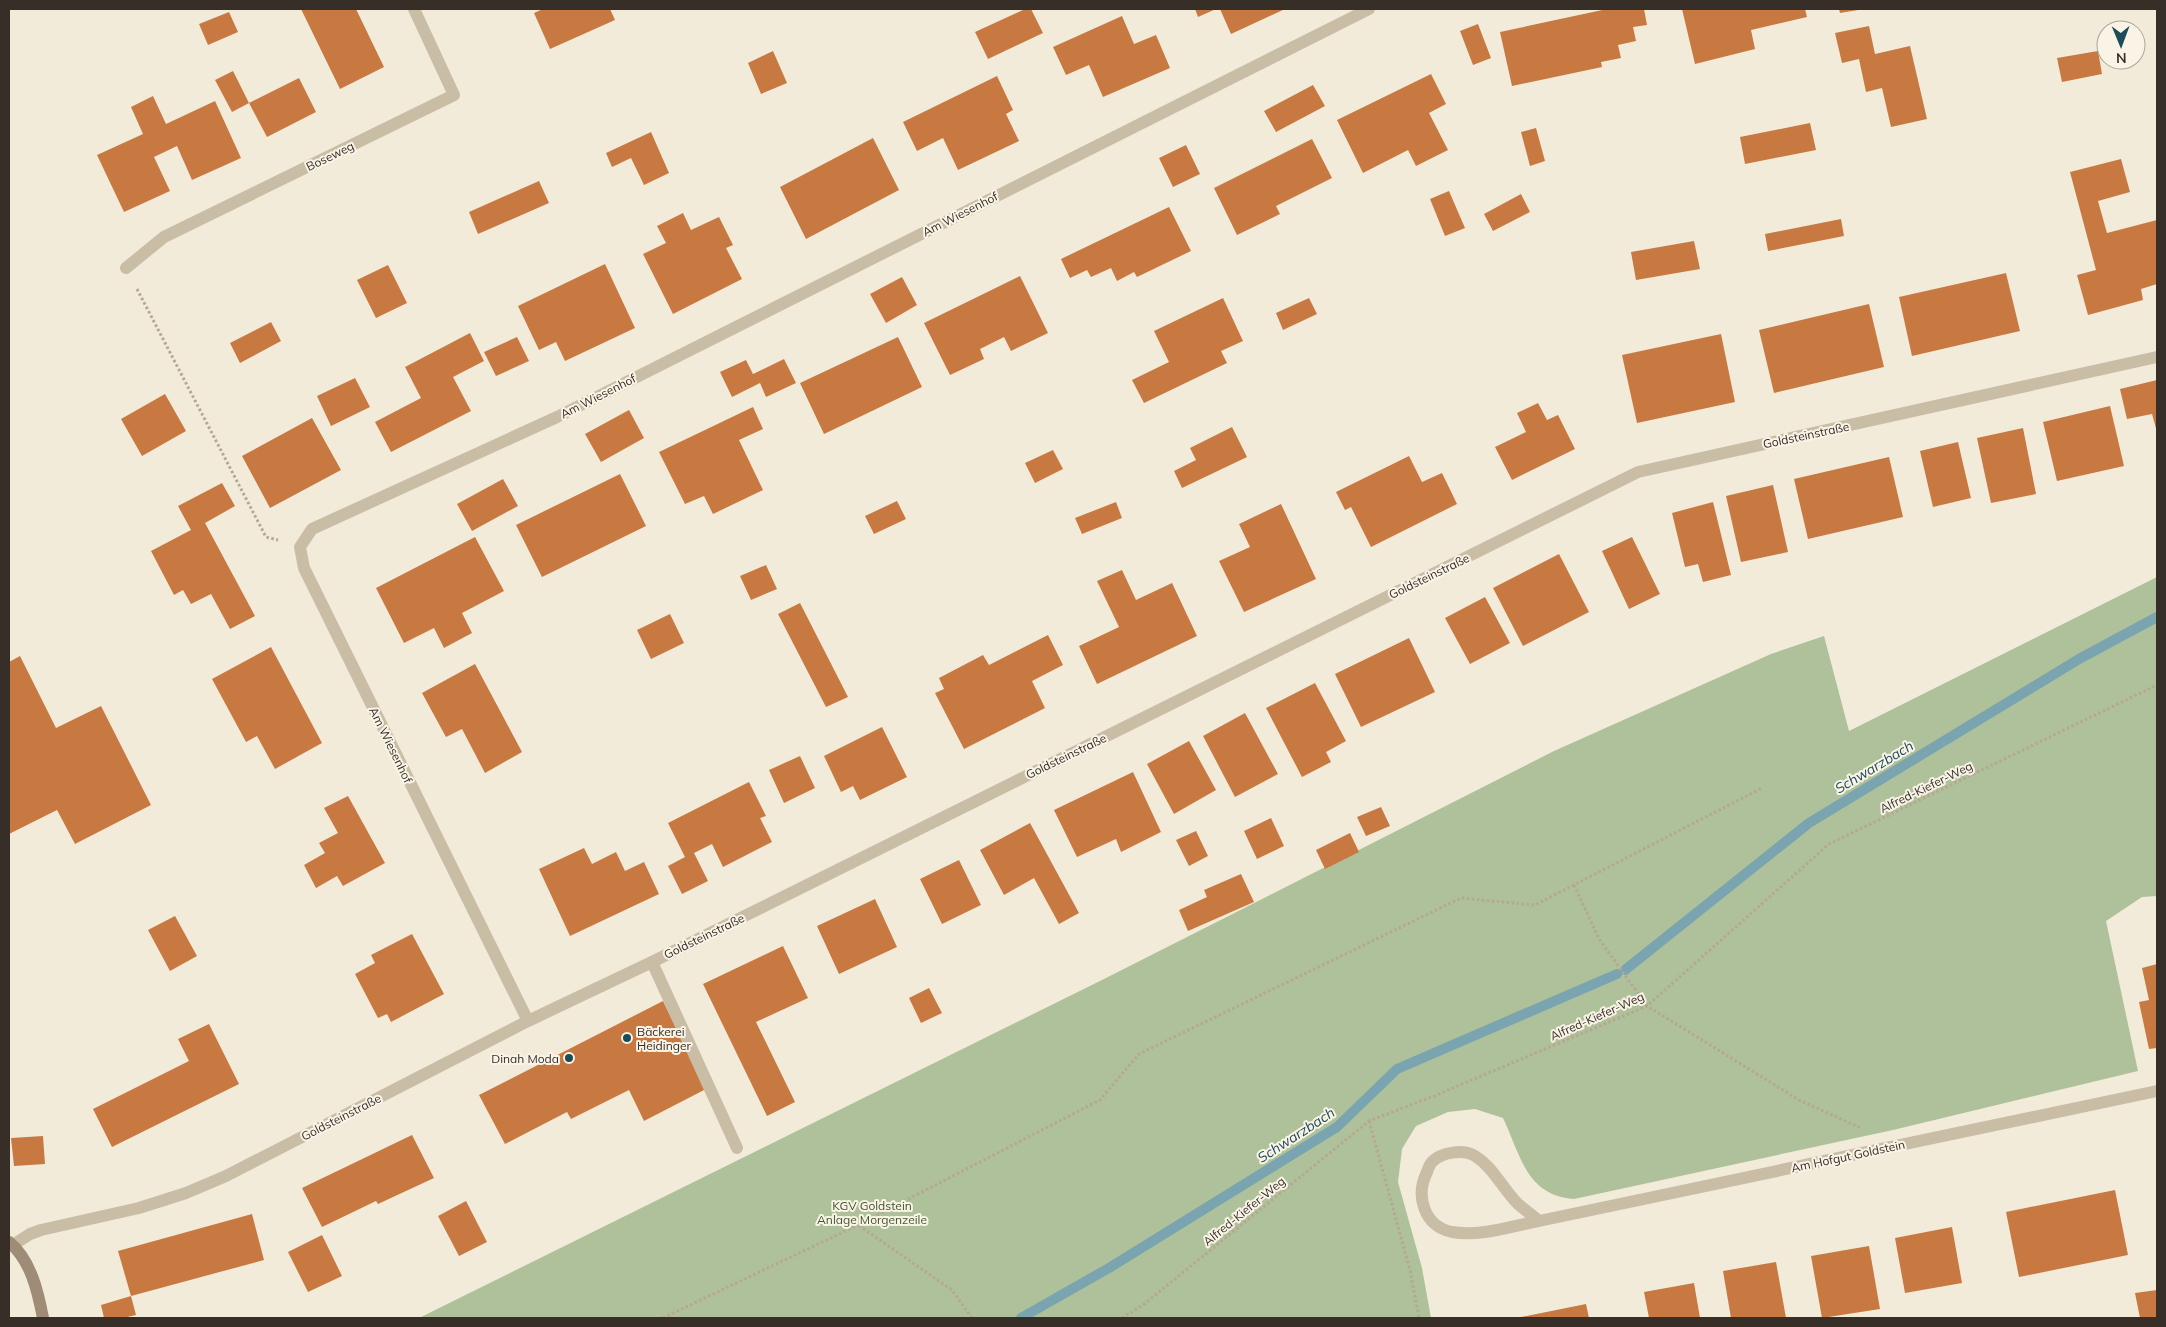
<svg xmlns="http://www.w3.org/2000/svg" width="2166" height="1327" viewBox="0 0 2166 1327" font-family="Mulish,sans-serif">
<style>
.green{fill:#aec19a}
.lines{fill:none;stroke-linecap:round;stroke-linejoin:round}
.stream{stroke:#79a4b0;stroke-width:10}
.building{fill:#c87942}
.path{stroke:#b6a790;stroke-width:3;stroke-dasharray:2.5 2.5;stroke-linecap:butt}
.lane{stroke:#cabda6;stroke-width:12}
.street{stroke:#cabda6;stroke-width:12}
.secondary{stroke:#9e8c77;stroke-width:12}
.poi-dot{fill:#1c4b59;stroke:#faf4e7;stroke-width:2}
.labels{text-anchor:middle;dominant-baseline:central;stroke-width:4;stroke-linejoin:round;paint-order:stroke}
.street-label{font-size:12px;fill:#362e27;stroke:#faf4e7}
.poi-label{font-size:12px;fill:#362e27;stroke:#faf4e7;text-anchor:start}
.park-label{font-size:12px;fill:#3e552a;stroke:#faf4e7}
.water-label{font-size:14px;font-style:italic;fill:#1c4b59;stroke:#faf4e7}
</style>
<rect width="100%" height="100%" fill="#f2ebda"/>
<path class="green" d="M2157 577V896L2142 897 2106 921 2138 1071 1893 1130 1574 1199C1526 1195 1521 1156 1503 1118L1475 1109 1448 1112 1416 1126 1402 1149 1398 1182 1422 1268 1431 1318H419L1104 979 1554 751 1771 654 1824 636 1849 731Z"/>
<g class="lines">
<path class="stream" d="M1625 970 1809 823 2079 659 2157 617
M1021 1318 1109 1268 1337 1127 1397 1069 1617 974"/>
</g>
<path class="building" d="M301 9H356L384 67 340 89Z
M543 9H610L615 20 550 49 534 13Z
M1025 9H1031L1043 33 988 59 975 32Z
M1195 9H1216L1198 17Z
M1220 9H1285L1231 34Z
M1607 9H1644L1647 25 1633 27 1636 41 1618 45 1621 58 1601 62 1602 67 1512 86 1500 32Z
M1682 9H1805L1807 17 1751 30 1755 49 1695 64Z
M1839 9H1858V10L1840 13Z
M229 12 238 32 208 45 199 24Z
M1122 16 1134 44 1156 35 1170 68 1103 97 1089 65 1066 75 1053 47Z
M1478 24 1491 58 1473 65 1460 31Z
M1869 26 1875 54 1910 46 1927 119 1891 127 1882 88 1866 92 1859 59 1842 63 1835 33Z
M773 51 787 83 761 94 748 63Z
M2098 51 2102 74 2062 82 2057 58Z
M233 71 249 103 232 112 215 80Z
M1431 74 1446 104 1429 113 1448 150 1416 166 1408 150 1363 173 1337 120Z
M997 76 1013 110 1006 114 1019 141 958 170 943 138 917 151 903 122Z
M299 78 316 112 267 137 249 103Z
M1313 85 1325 106 1276 132 1264 111Z
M153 96 166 124 215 101 241 158 192 180 177 146 154 157 170 191 124 212 97 155 143 134 131 107Z
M1810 123 1816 150 1745 164 1740 137Z
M1536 128 1545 161 1530 166 1521 132Z
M651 132 669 173 644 185 631 158 612 167 606 153Z
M873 138 899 190 806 239 780 187Z
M1312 139 1332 178 1276 206 1280 214 1237 235 1214 188Z
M1186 145 1200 174 1173 187 1159 158Z
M2121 159 2130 192 2098 201 2107 233 2157 220V284L2141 289 2143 300 2088 315 2077 275 2096 270 2070 172Z
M539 181 549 203 478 234 469 212Z
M1449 191 1465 228 1445 236 1430 199Z
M1521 194 1530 212 1493 231 1484 214Z
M1169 207 1191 251 1137 277 1134 272 1117 281 1111 268 1091 277 1087 270 1070 278 1061 259Z
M683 213 691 230 719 217 733 245 726 248 742 279 673 314 643 254 666 243 657 226Z
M1841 219 1844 236 1768 251 1765 234Z
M1694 241 1700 269 1636 280 1631 252Z
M605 264 635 328 565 361 556 342 539 350 518 306Z
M388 265 407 303 376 318 357 280Z
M2006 273 2020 331 1912 356 1899 297Z
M1020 276 1048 333 1011 351 1004 337 980 349 984 359 950 375 924 323Z
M902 277 917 305 886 323 870 294Z
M1223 298 1243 341 1221 351 1227 363 1144 403 1132 380 1169 362 1154 331Z
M1309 298 1317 314 1283 330 1276 313Z
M1869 304 1884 367 1774 393 1759 330Z
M271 322 281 341 240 363 230 343Z
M470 333 484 361 453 377 471 411 391 452 375 422 421 398 405 367Z
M1721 334 1735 402 1637 423 1622 355Z
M517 337 529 361 496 376 484 352Z
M898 337 922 387 824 434 800 383Z
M784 359 796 383 766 397 760 383 732 397 720 372 746 360 753 374Z
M355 378 370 407 331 426 317 396Z
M2157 380V432L2152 414 2127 419 2120 389Z
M165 394 186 431 142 456 121 419Z
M1538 403 1547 420 1558 415 1575 449 1512 480 1495 447 1526 432 1517 413Z
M2110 406 2124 466 2057 481 2043 422Z
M753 407 763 429 739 440 763 490 713 514 704 496 685 504 659 452Z
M629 410 644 438 601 462 585 434Z
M312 418 341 470 270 508 242 456Z
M1232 427 1247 457 1182 488 1174 471 1196 460 1190 448Z
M2023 428 2036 494 1991 503 1977 438Z
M1958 442 1971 498 1933 507 1920 451Z
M1053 450 1063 469 1035 483 1025 463Z
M1409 456 1422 482 1442 473 1457 504 1371 547 1351 507 1345 510 1336 492Z
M1889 457 1903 517 1808 539 1794 479Z
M620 474 646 526 542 577 516 525Z
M503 479 518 506 472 531 457 504Z
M222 483 235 506 205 523 255 616 230 629 211 594 191 604 183 590 174 595 151 551 191 530 178 506Z
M1773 485 1788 552 1741 562 1726 496Z
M897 501 906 519 874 534 865 516Z
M1116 502 1122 518 1082 534 1075 518Z
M1713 502 1731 575 1703 582 1698 564 1685 567 1672 513Z
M1281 504 1316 579 1244 612 1219 561 1250 547 1239 524Z
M475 537 504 591 462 613 472 633 444 648 434 628 404 643 376 588Z
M1632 537 1660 594 1629 609 1602 551Z
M1559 554 1589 612 1523 646 1493 588Z
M766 565 777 589 751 600 740 576Z
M1122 570 1136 600 1172 583 1197 636 1097 684 1079 646 1119 627 1097 581Z
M1485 597 1510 643 1470 664 1445 618Z
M800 603 848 697 826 707 778 614Z
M670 614 684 643 651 659 637 630Z
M1048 635 1063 665 1032 681 1045 708 964 749 935 693 944 689 939 678 983 655 989 665Z
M1409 638 1435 692 1361 727 1335 674Z
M271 647 322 743 275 769 257 736 246 742 212 679Z
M20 656 56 728 101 706 151 805 75 844 57 810 9 834V662Z
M475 664 522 752 485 773 462 729 446 737 422 693Z
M1315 683 1346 741 1326 752 1331 762 1302 777 1266 708Z
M1245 713 1278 774 1235 797 1203 736Z
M882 727 907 777 860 800 853 786 841 792 824 756Z
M1189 741 1216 790 1174 814 1147 764Z
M800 756 815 788 784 803 769 770Z
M1133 772 1161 832 1121 852 1116 839 1077 857 1054 810Z
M749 782 766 816 760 818 772 842 723 867 712 844 694 853 708 881 682 894 668 866 685 857 668 823Z
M348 796 385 863 343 886 337 876 316 888 304 865 325 853 319 843 338 833 324 808Z
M1381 807 1390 826 1366 836 1357 817Z
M1271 818 1284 846 1257 859 1244 831Z
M1030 823 1079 913 1059 924 1034 878 1004 895 980 850Z
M1196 831 1208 856 1189 866 1176 840Z
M1350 833 1359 852 1325 869 1316 850Z
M584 848 592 864 616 852 625 871 644 862 659 894 570 936 539 869Z
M959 860 981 905 942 924 920 879Z
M1241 874 1254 902 1188 931 1179 910 1207 897 1204 890Z
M875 899 897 947 839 974 817 926Z
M175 916 197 956 170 971 148 930Z
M412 934 444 994 391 1022 387 1014 378 1018 355 974 375 963 371 955Z
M783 946 808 998 756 1022 795 1102 767 1116 703 984Z
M2157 964V1048L2149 1049 2139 1002 2149 1000 2142 968Z
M929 988 942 1013 921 1023 909 998Z
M663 1001 706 1089 644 1121 629 1090 571 1119 567 1112 505 1144 479 1095Z
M209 1024 239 1084 112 1147 93 1109 189 1061 178 1039Z
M412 1135 434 1178 378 1204 376 1201 322 1227 302 1188Z
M43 1136 45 1164 14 1166 11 1138Z
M2115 1190 2128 1255 2019 1277 2006 1212Z
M466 1201 487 1242 459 1256 438 1216Z
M252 1214 264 1260 131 1296 136 1315 123 1318H104L101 1305 131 1296 118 1251Z
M1952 1227 1962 1283 1905 1293 1895 1238Z
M322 1235 342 1276 308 1292 288 1252Z
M1869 1246 1880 1309 1822 1318 1811 1256Z
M1776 1262 1786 1318H1731L1723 1271Z
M1694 1283 1700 1318H1649L1644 1292Z
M2157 1290V1318H2140L2135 1293Z
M1586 1304 1589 1318H1521V1317Z"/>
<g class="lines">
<path class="path" d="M137 289 266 537 278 540
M1574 885 1599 939 1647 1006 1799 1100 1861 1128
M1369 1121 1410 1270 1419 1318
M663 1318 858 1225
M972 1318 952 1290 858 1225 1100 1100 1139 1054 1461 898 1535 905 1762 788
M1122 1318 1143 1305 1369 1121 1434 1096 1647 1006 1829 844 2157 685"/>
<path class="lane" d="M652 962 737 1148"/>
<path class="street" d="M126 268 164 237 454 95 414 9
M528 1021 304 568 300 547 312 529 557 417 1369 9
M1539 1221C1532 1215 1525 1210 1518 1204 1503 1189 1493 1167 1475 1156 1464 1149 1441 1152 1432 1162 1430 1164 1428 1169 1427 1172 1415 1196 1424 1226 1452 1232 1480 1237 1512 1226 1539 1221L2157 1091
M13 1245 30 1234 41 1230 139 1208 186 1193 226 1176 528 1021 652 962 1638 472 2157 357"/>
<path class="secondary" d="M9 1242C31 1260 38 1292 43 1318"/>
</g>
<g class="poi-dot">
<circle cx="627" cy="1038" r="5"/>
<circle cx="569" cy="1058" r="5"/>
</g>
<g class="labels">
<g class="street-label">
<text transform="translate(330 156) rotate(-26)">Boseweg</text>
<text transform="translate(960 214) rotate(-27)">Am Wiesenhof</text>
<text transform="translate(598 396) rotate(-27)">Am Wiesenhof</text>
<text transform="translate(1806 435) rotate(-12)">Goldsteinstraße</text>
<text transform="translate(1429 576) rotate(-26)">Goldsteinstraße</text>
<text transform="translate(391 745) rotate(64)">Am Wiesenhof</text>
<text transform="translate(1066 756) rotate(-26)">Goldsteinstraße</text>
<text transform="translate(1926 787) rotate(-26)">Alfred-Kiefer-Weg</text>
<text transform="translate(704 936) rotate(-26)">Goldsteinstraße</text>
<text transform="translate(1597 1016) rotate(-24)">Alfred-Kiefer-Weg</text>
<text transform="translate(341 1117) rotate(-27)">Goldsteinstraße</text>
<text transform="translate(1848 1156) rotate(-12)">Am Hofgut Goldstein</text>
<text transform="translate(1244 1211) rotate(-39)">Alfred-Kiefer-Weg</text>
</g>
<g class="poi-label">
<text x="637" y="1031">Bäckerei<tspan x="637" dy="14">Heidinger</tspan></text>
<text x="559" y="1058" text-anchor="end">Dinah Moda</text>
</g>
<g class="park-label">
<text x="872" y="1205">KGV Goldstein<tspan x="872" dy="14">Anlage Morgenzeile</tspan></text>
</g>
<g class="water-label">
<text transform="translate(1874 767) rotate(-31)">Schwarzbach</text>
<text transform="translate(1296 1135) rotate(-33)">Schwarzbach</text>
</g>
</g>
<rect width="2166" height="1327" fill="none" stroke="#362e27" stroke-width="20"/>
<g transform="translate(2121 45) rotate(179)"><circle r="24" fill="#faf4e7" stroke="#aca59a"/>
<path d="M0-4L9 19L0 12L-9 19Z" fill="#1c4b59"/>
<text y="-8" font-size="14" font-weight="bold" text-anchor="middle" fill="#362e27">N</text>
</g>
</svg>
